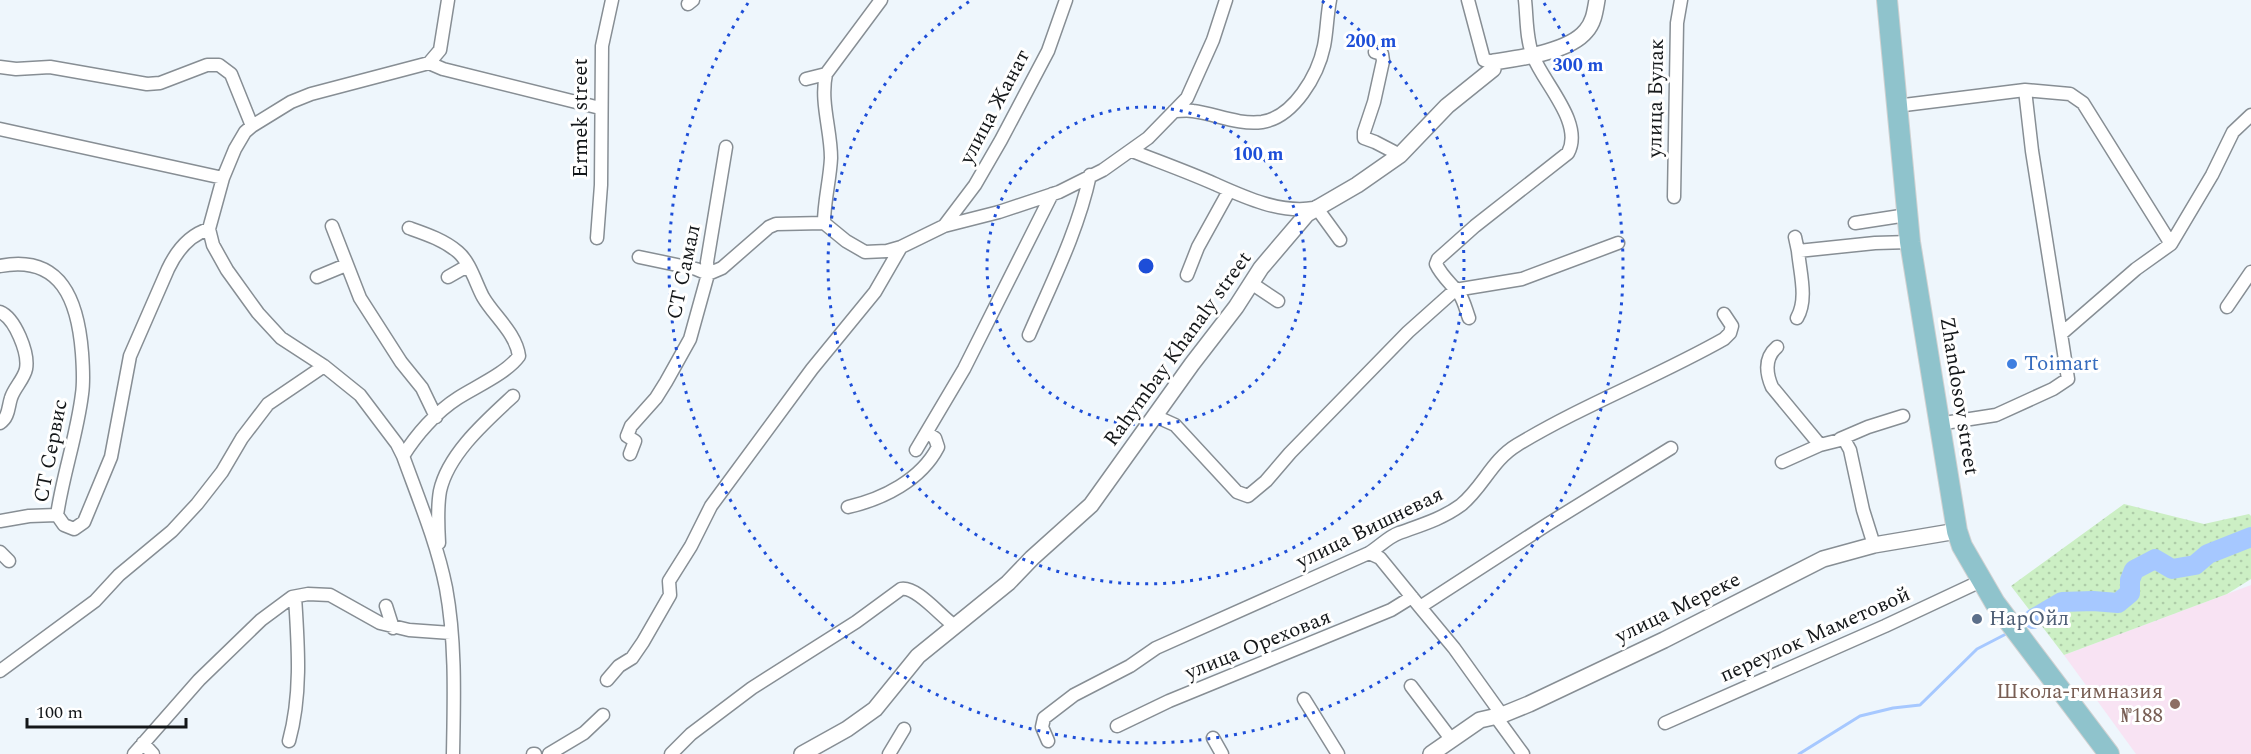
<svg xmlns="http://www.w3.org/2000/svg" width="2251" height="754" viewBox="0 0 2251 754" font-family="Spectral,serif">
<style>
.education{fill:#f8e3f3}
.grass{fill:url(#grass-dots)}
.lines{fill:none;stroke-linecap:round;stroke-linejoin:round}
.stream{stroke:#a6c8ff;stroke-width:3}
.river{stroke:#a6c8ff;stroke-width:20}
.minor-casing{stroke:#878e94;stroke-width:15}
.tertiary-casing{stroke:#878e94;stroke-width:18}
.primary-casing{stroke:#d0d1d1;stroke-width:22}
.minor{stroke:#fff;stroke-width:12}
.tertiary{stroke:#fff;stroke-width:15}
.primary{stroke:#8fc3cc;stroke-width:20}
.ring{fill:none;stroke:#1d4ed8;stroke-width:3;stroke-dasharray:3 6}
.shop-dot{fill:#3f7fe0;stroke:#fff;stroke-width:2}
.service-dot{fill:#5c6f8a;stroke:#fff;stroke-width:2}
.education-dot{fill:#8d6e63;stroke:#fff;stroke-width:2}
.labels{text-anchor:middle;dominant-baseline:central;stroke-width:6;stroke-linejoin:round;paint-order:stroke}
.street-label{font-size:21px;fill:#141719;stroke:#fff}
.shop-label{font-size:21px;fill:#366cbe;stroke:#fff;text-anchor:start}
.service-label{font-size:21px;fill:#4e5e75;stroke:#fff;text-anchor:start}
.education-label{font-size:21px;fill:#785e54;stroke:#fff;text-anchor:end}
.centre{fill:#1d4ed8;stroke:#fff;stroke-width:3}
.ring-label{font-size:18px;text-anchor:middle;font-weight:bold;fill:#1d4ed8;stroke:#fff;stroke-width:6;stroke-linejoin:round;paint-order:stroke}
</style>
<defs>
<pattern id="grass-dots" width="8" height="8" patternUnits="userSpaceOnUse" patternTransform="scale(1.5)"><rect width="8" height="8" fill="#ccefc4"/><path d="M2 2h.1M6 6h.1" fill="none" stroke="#aecca8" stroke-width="1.8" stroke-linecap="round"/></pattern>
</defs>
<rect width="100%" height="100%" fill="#eef6fc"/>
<path class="education" d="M2251 585V754H2136L2064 655Z"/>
<path class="grass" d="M2124 504 2204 524 2249 514 2251 516V579L2227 594 2064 655 2011 586Z"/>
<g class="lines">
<path class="stream" d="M1799 754 1860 716 1893 708 1920 705 1977 649 2006 634"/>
<path class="river" d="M2033 619 2062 602 2093 601 2118 603 2130 593V580L2134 570 2155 559 2172 569 2195 565 2208 554 2251 537"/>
<defs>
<path id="minor" d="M448 0 440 50 429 63 311 94 291 102 252 126 245 132 235 149 223 178 209 229 213 245 227 270 258 313 281 338 324 366 360 395 397 444 403 456C419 500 437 543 446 588 456 642 454 700 453 754
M881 0 826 74C820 102 831 130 831 158 830 180 824 201 824 223L846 241 865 252 887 251 901 247 944 226 999 212 1059 192 1103 170 1148 138 1187 98 1213 40 1226 0
M1468 0 1484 60 1494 62
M688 4 693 0
M1375 52 1382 54 1383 61 1374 102 1364 132V138L1375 142 1400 155
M429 63 443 69 600 108
M0 67 16 69 50 67 147 84 160 83 207 65H219L231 74 252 126
M806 79 826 74
M2025 90 2070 94 2083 103 2171 244
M1896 106 2025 90 2032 151 2061 334
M1174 111C1180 111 1187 110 1193 111 1216 114 1238 125 1262 122 1294 117 1318 75 1324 46 1327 31 1327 15 1330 0
M0 129 223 178
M1132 151C1160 162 1188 172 1215 184 1244 197 1281 214 1314 208
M1674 197 1677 23 1681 0
M1316 207 1340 240
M1855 223 1907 215
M332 226 360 298 401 362 422 388 436 417
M944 226 975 185 1001 140 1048 51 1066 0
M1795 237 1798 251
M597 238 601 185 602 46 612 0
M639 257 696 269 708 274 722 268 769 227 776 224 824 223
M0 266C62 254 78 302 82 353 83 367 84 381 82 394 77 435 63 474 57 515L64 525 74 529 84 522 111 457 130 356 168 269C177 250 189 235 209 229
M1187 275 1198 247 1229 191
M317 277 346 265
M448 277 462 269H469
M1251 283 1278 301
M2227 307 2251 272
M0 312C15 318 29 353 26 369 24 379 14 388 11 398 8 407 9 417 0 423
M1469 318C1466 310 1464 301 1460 295 1452 284 1442 277 1436 264L1438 259 1475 226 1568 153C1584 123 1544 84 1533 56 1526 39 1527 18 1525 0
M1797 318C1808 299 1800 273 1798 251L1875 243 1910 242
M1029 335C1052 282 1078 231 1090 175
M1777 347C1764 358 1766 373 1772 387L1820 445
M1155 416 1175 425 1237 492 1248 496 1266 481 1290 453 1408 332 1455 290 1522 279 1618 243
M1938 424 1996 415 2053 389 2068 379 2061 334 2136 269 2171 244 2212 175 2233 132 2251 115
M1840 439 1868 427 1903 416
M916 450 964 369 1052 194
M630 454 635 441 627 436 631 426 656 398 666 382 690 339 708 274 707 262 726 147
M403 456C416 435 436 412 458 398 475 387 507 373 519 356 516 333 494 316 483 297 476 284 470 262 458 252 444 240 426 234 409 228
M1782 462 1820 445 1844 439 1850 450 1863 510 1874 545
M848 507C883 499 921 480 938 447L935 438 927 433
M0 521 29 516 57 515
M439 543C438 526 437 508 440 491 448 454 486 421 513 396
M0 552 9 561
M1369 553 1380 558 1420 607 1454 648 1502 715
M386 606 393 628
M1420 607 1548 524 1671 448
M0 671 95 601 119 575 172 531 197 504 222 472 242 438 268 404 324 366
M607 680 619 666 632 658 643 642 670 595 669 581 691 546 711 506 812 369 875 292 901 247
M1411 686 1451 739
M1304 699 1338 754
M1496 717 1523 754
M1665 723 1885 626 1981 581
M1117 726 1169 701 1391 610 1412 597
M1213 738 1222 754
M289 741C302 694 298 644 295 597
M1048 741 1042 727 1044 718 1074 695 1130 666 1156 648 1369 553C1379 547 1388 537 1399 533 1421 525 1442 519 1461 505 1483 487 1492 460 1517 445 1583 405 1657 377 1724 339L1730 333 1732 326 1724 314
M143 743 153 754
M134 754 199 680 261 620 292 597 308 594 330 595 380 623 409 630 451 633
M533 754H535
M549 754 584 733 603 715
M671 754 691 734 752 688 856 622 901 589C917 586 941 617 955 626
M889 754 904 729"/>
<path id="tertiary" d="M802 754 847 729 875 709 918 656 1008 583 1032 558 1091 505 1192 364 1236 307 1261 268 1307 214 1357 185 1400 155 1447 106 1493 69 1494 62C1520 58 1569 52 1586 31 1594 22 1595 11 1597 0
M1431 754 1480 720 1502 715 1529 704 1664 640 1823 559 1874 545 1957 531"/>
<path id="primary" d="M1887 0 1910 242 1957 531 1962 546 1995 603 2109 754"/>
</defs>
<use href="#minor" class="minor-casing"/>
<use href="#tertiary" class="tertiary-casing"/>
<use href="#primary" class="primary-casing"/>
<use href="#minor" class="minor"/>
<use href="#tertiary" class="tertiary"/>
<use href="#primary" class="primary"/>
</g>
<g class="ring">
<circle cx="1146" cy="266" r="159"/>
<path d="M1322 1A318 318 0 1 1 970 1"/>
<path d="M1544 3A477 477 0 1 1 748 3"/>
</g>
<circle class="shop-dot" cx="2012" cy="364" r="6"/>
<circle class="service-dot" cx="1977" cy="619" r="6"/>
<circle class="education-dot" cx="2175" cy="704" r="6"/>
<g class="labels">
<g class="street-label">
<text transform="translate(1656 98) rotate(-89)">улица Булак</text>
<text transform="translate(995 107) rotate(-62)">улица Жанат</text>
<text transform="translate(581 118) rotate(-90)">Ermek street</text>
<text transform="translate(684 272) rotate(-78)">СТ Самал</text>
<text transform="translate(1178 349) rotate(-54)">Rahymbay Khanaly street</text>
<text transform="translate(1959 396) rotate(81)">Zhandosov street</text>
<text transform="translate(51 451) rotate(-79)">СТ Сервис</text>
<text transform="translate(1370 528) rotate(-26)">улица Вишневая</text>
<text transform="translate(1678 608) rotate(-26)">улица Мереке</text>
<text transform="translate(1815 635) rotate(-24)">переулок Маметовой</text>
<text transform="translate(1258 645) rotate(-22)">улица Ореховая</text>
</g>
<g class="shop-label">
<text x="2024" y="364">Toimart</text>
</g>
<g class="service-label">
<text x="1989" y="619">НарОйл</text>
</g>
<g class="education-label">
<text x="2163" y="692">Школа-гимназия<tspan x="2163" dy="24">№188</tspan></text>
</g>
</g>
<circle cx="1146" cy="266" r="9" class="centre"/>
<g class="ring-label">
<text x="1371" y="47">200 m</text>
<text x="1578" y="71">300 m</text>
<text x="1258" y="160">100 m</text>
</g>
<path d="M27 718v9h159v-9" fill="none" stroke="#141719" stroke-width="3"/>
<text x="36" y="718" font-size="18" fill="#141719" stroke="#ffffff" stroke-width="4.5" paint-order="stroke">100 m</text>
</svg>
